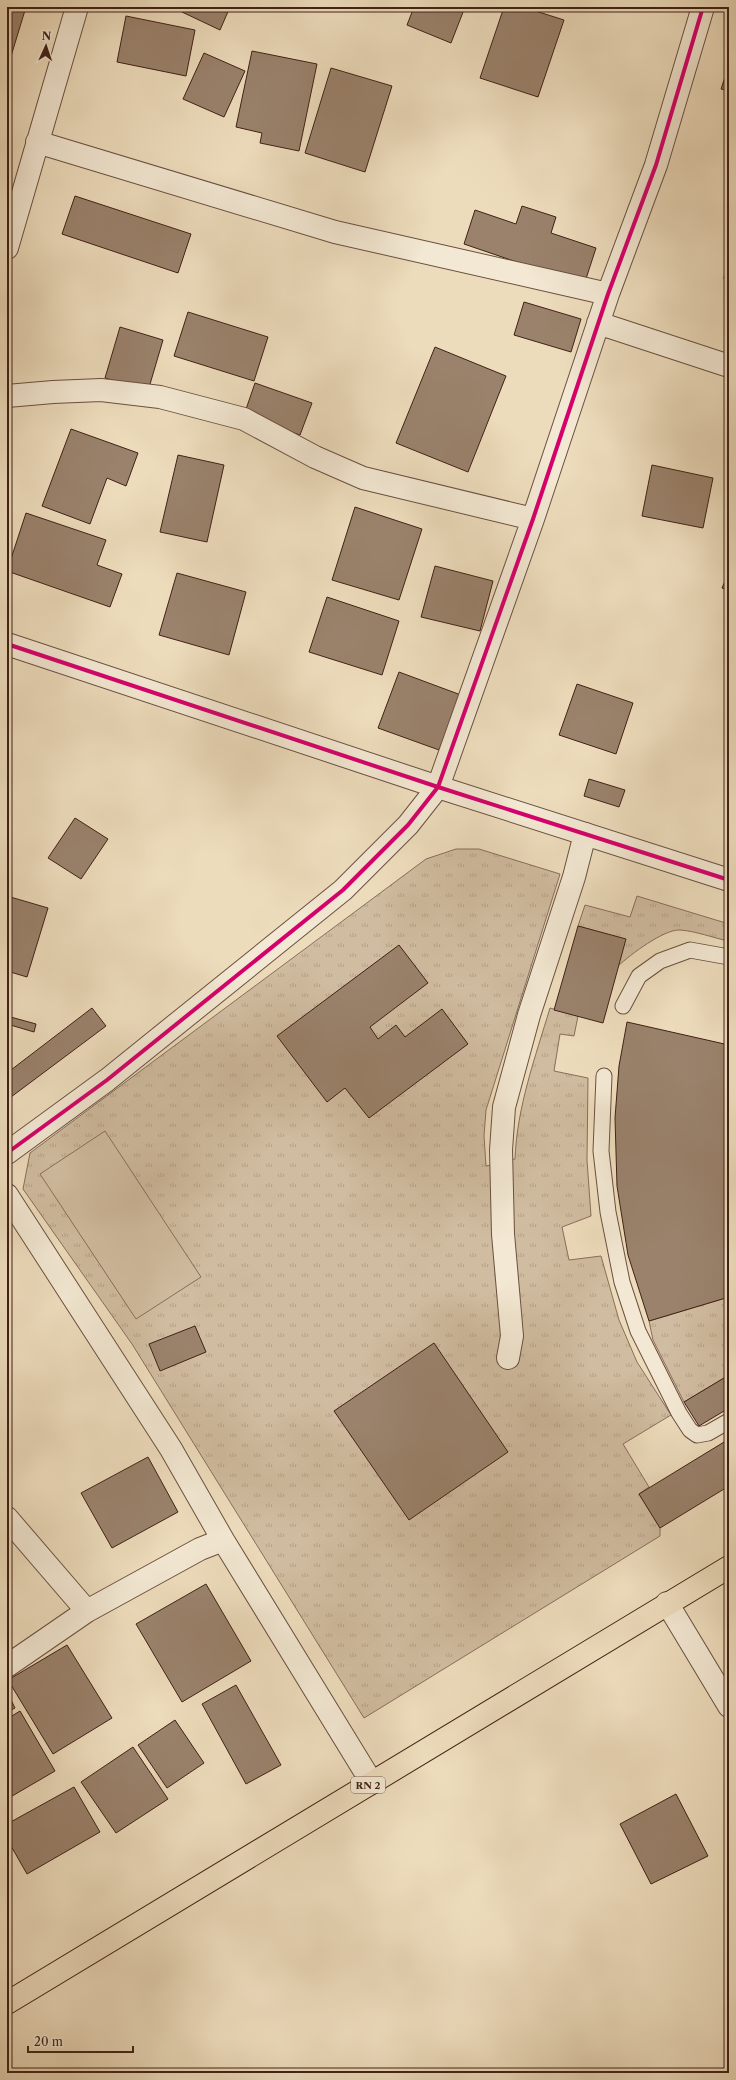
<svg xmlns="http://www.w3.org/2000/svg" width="736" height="2080" viewBox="0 0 736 2080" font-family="'Libre Caslon Text',serif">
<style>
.grass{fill:url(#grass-tufts);stroke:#886e5b}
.pitch{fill:#d0bca0;stroke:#886e5b}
.building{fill:#9a826c;stroke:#402116}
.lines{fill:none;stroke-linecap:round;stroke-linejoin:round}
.service-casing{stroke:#6b5040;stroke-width:17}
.minor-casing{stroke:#6b5040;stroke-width:24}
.tertiary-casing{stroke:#6b5040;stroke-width:24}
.trunk-casing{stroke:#402116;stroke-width:24}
.service{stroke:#f3e8d3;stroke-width:15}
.minor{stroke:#f3e8d3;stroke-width:22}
.tertiary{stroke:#f3e8d3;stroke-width:22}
.trunk{stroke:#eddcbc;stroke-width:22}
.cycleway-casing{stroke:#f3e8d3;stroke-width:6}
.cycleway{stroke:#d6006c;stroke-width:4}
.labels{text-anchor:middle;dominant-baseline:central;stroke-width:3.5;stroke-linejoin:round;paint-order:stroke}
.shield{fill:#f3e8d3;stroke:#765d4f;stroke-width:1}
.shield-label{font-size:10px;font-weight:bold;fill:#402116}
</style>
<defs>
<pattern id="grass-tufts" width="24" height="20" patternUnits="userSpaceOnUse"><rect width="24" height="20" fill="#d0bca0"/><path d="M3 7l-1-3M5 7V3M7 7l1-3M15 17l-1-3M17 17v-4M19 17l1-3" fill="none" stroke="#b4a189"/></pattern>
</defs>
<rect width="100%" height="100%" fill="#eddcbc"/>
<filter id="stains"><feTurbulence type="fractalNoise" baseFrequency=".005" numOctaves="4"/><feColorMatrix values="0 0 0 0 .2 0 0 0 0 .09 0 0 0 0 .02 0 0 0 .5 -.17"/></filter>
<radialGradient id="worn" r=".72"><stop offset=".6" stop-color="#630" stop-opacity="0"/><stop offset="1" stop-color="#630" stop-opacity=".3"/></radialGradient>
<path class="grass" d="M456 849H479L560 874 486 1110 484 1136 486 1166 515 1159C517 1107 535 1058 550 1008L578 1016 574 1036 560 1034 554 1071 588 1078 587 1160 591 1216 562 1227 569 1260 601 1256 619 1320 637 1362 671 1415 623 1444 649 1487 639 1494 660 1528V1536L364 1718 132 1344 23 1189 30 1153 426 859Z
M637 896 729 924V941C713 938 696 931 680 930 664 929 630 955 618 966L625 939 578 926 585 905 630 917Z
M729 1297V1375L684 1402 653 1340 649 1321Z"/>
<path class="pitch" d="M105 1131 201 1277 136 1319 40 1174Z"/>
<path class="building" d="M7 7H26L8 66 7 65Z
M184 7H230L220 30 182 12Z
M414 7H465L451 43 407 25Z
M504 7H523L564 20 538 97 480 78Z
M126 16 195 30 186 76 117 62Z
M252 51 317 64 299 151 260 143 262 133 236 127Z
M204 53 245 71 224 117 183 99Z
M729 65V91L721 89Z
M331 68 392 86 365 172 305 153Z
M75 196 191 234 178 273 62 234Z
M522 206 556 217 551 233 596 248 584 285 464 244 475 210 516 224Z
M729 230V279H724Z
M524 302 581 319 571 352 514 335Z
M188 312 268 337 254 381 174 356Z
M120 327 163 340 148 391 105 378Z
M435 347 506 376 468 472 396 443Z
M255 383 312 403 300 435 244 415Z
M71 429 138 453 126 486 107 478 90 524 42 506Z
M178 455 224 465 207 542 160 532Z
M652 465 713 478 703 528 642 516Z
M355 507 422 529 399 600 332 580Z
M26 513 106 540 97 565 122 574 110 607 7 571Z
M435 566 493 581 480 631 421 617Z
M729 572V591L722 588Z
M177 573 246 592 229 655 159 635Z
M327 597 399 621 382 675 309 652Z
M399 672 461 695 439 750 378 728Z
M577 684 633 703 616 754 559 735Z
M589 779 625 790 619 807 584 796Z
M75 818 108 839 81 879 48 858Z
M7 896 48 908 27 977 7 971Z
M578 926 626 939 603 1023 554 1010Z
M399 945 428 983 370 1027 378 1039 396 1025 405 1037 442 1009 468 1044 369 1118 345 1088 327 1102 277 1036Z
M92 1008 106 1026 7 1100V1073Z
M7 1016 36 1024 34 1032 7 1024Z
M627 1022 729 1045V1297L649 1321 628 1255 617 1186 615 1118 619 1066Z
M195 1326 206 1352 160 1371 149 1344Z
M434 1343 508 1452 409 1520 334 1411Z
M729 1375V1408L699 1426 684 1402Z
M729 1439V1486L660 1528 639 1494Z
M148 1457 178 1512 112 1548 81 1493Z
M206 1584 251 1661 182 1702 136 1624Z
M67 1645 112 1718 53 1754 8 1680Z
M236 1685 281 1765 246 1784 202 1704Z
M7 1692 15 1708 7 1712Z
M20 1711 55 1771 7 1799V1719Z
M175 1720 204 1763 167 1788 138 1745Z
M133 1747 168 1799 116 1833 81 1782Z
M74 1787 100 1832 27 1874 7 1839V1824Z
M676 1794 708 1856 651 1884 620 1824Z"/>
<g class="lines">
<defs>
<path id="service" d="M623 1006 639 976 660 961 690 950 729 957
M604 1076 601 1151 608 1212 622 1282 638 1331 679 1413 690 1430 697 1435 708 1433 729 1421"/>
<path id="minor" d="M37 142 335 232 608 294
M7 248 77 7
M598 323 729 366
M7 396 53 392 101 390 160 397 244 419 315 457 363 478 533 519
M7 1153 107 1080 343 890 408 825 438 787 533 519 608 294 656 165 703 7
M7 1195 171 1449 223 1540
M508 1358 512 1336 503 1234 501 1150 504 1107 529 1015 574 877 585 834
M7 1518 87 1611
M667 1603 729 1706
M7 1666 87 1611 200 1549 223 1540 372 1783"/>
<path id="tertiary" d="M7 644 438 787 729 880"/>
<path id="trunk" d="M7 2003 729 1567"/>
</defs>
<use href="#service" class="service-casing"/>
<use href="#minor" class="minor-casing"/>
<use href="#tertiary" class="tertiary-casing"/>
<use href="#trunk" class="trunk-casing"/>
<use href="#service" class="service"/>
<use href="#minor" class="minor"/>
<use href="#tertiary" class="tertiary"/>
<use href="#trunk" class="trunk"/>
<defs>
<path id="cycleway" d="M7 644 438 787 729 880
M7 1153 107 1080 343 890 408 825 438 787 533 519 608 294 656 165 703 7"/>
</defs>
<use href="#cycleway" class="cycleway-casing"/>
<use href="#cycleway" class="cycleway"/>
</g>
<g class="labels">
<rect class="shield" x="351" y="1777" width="34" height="16" rx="3"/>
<g class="shield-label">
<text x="368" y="1785">RN 2</text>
</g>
</g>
<rect width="736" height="2080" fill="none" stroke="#eddcbc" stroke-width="24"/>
<rect x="8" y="8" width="720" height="2064" fill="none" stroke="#402116" stroke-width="2"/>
<rect x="12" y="12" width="712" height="2056" fill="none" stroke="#402116"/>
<g transform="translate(46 46) rotate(3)" stroke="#f3e8d3" stroke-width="3" paint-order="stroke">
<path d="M0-3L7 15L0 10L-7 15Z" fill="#402116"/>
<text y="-6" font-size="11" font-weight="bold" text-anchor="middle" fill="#402116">N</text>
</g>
<path d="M28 2046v6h105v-6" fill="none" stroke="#402116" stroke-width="2"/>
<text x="34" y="2046" font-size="12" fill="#402116" stroke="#f3e8d3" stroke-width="3" paint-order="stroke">20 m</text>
<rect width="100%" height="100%" filter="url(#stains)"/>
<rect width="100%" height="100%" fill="url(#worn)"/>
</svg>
